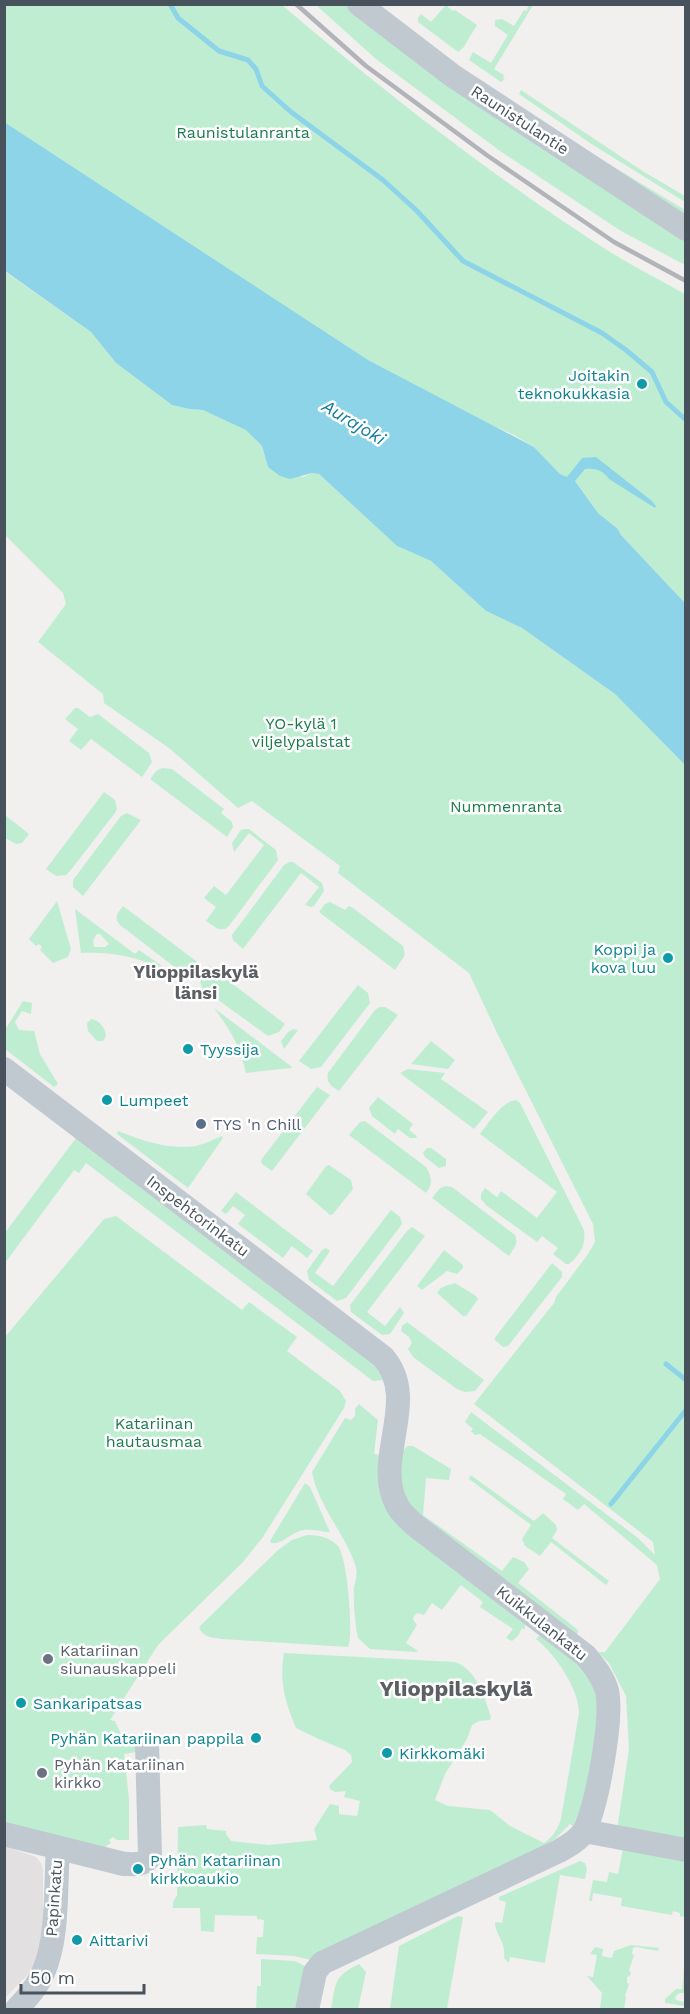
<svg xmlns="http://www.w3.org/2000/svg" width="690" height="2014" viewBox="0 0 690 2014" font-family="'Work Sans',sans-serif">
<style>
.education{fill:#e3e0e1}
.green{fill:#bfedd2;fill-rule:evenodd}
.water{fill:#8ed4e8}
.lines{fill:none;stroke-linecap:round;stroke-linejoin:round}
.stream{stroke:#8ed4e8;stroke-width:5}
.minor{stroke:#c0c9d0;stroke-width:24}
.rail{stroke:#b2b4b9;stroke-width:4.5}
.culture-dot{fill:#0f9aa8;stroke:#fff;stroke-width:2}
.service-dot{fill:#5c6f8a;stroke:#fff;stroke-width:2}
.worship-dot{fill:#6b7280;stroke:#fff;stroke-width:2}
.labels{text-anchor:middle;dominant-baseline:central;stroke-width:5;stroke-linejoin:round;paint-order:stroke}
.street-label{font-size:16px;fill:#48525c;stroke:#fff}
.park-label{font-size:16px;fill:#1b7b4d;stroke:#fff}
.culture-label{font-size:16px;fill:#0d838f;stroke:#fff;text-anchor:start}
.service-label{font-size:16px;fill:#4e5e75;stroke:#fff;text-anchor:start}
.worship-label{font-size:16px;fill:#5b616d;stroke:#fff;text-anchor:start}
.water-label{font-size:18px;font-style:italic;fill:#127d9e;stroke:#fff}
.neighbourhood-label{font-size:18px;font-weight:bold;fill:#5c5f64;stroke:#fff}
.district-label{font-size:22px;font-weight:bold;fill:#5c5f64;stroke:#fff}
</style>
<rect width="100%" height="100%" fill="#f2efef"/>
<path class="education" d="M5 1846 36 1857 41 1863 43 1871V1937L36 1966 5 1998Z"/>
<path class="green" d="M448 4V7L453 11 455 10 477 25 463 48 458 52 418 22V18L421 14 431 22 446 5Z
M5 5H282C384 92 490 174 602 247 629 264 658 279 685 294V603L621 535 618 529 598 513 575 481 560 474 534 447 514 435 362 369 5 158Z
M316 5H347L420 62 685 238V265L621 231 500 151 376 59Z
M528 5H533L494 69 504 75 503 78 505 79 501 82 469 60 473 52 491 63 508 35 495 26V20L502 19 514 26 524 10 527 11Z
M521 90 644 172 685 196V202L593 145 519 94Z
M601 159 685 210V215L600 162Z
M4 271 91 332 116 363 172 405 189 409 203 410 246 429 262 446 268 467 303 477 312 473 319 474 397 546 431 561 486 611 522 628 615 694 685 765V1844L617 1830 629 1749 626 1696 609 1663 598 1652H605L660 1579 657 1565 584 1504 578 1510 563 1499 566 1494 480 1434 475 1435 471 1431 473 1429 465 1422 471 1412 638 1538 655 1555 653 1542 474 1404 554 1303 556 1297 588 1254 595 1242 593 1224 498 1035 469 973 338 873 340 866 252 801 238 808 169 748 104 703 103 694 38 642 66 604 63 593 5 535Z
M75 708H78L90 717 98 714 149 753 152 762 142 777 91 739 81 750 69 741 78 729 65 719Z
M162 768 172 769 224 809 221 813 232 822 233 827 227 837 150 779 156 771Z
M104 792 115 800 117 809 115 813 70 871 66 875 56 876 46 869Z
M127 813 141 820 83 896 73 887V880L121 816Z
M5 815 29 834 22 843 16 844 5 838Z
M245 829H249L276 850 278 860 229 926 225 929H218L206 921 216 907 204 898 214 886 226 895 264 845 249 833 234 852 232 843 241 830Z
M289 862H293L322 883 324 891 314 906 311 907 305 905 319 887 301 873 243 949 233 940 232 935 284 865Z
M57 901 71 949 68 957 53 963 40 950 42 947 39 944 36 946 29 939Z
M330 902 345 910 349 906 353 908 403 946 405 955 395 970 319 912 325 904Z
M123 906 200 964 194 971 188 974 181 972 120 925C113 917 118 913 123 906Z
M75 909 135 954 139 950 162 966 161 968C133 956 111 952 81 953ZM97 934H100L109 944 105 947H94L93 940Z
M209 966 285 1024 279 1032 268 1036 203 989C197 980 203 973 209 966Z
M358 985 368 993 370 1003 321 1067 311 1069 299 1061Z
M23 1001 32 1003 31 1014 22 1011 15 1022 19 1030 34 1031 40 1054 58 1084 54 1087 5 1049V1030Z
M380 1007H385L398 1015 339 1091C331 1086 326 1083 328 1073L375 1010Z
M214 1008 292 1067 291 1068 246 1073C240 1045 230 1030 214 1008Z
M91 1019C100 1020 105 1028 106 1036L103 1041H97L88 1031 87 1023Z
M293 1029 298 1030 284 1049 281 1041 288 1032Z
M431 1041 455 1060 448 1069 411 1064Z
M408 1069 445 1073 441 1079 488 1112 474 1129 400 1073Z
M317 1087 330 1095 272 1171 262 1164 261 1160Z
M378 1097 413 1124 409 1130 417 1136 416 1138H410L398 1129 395 1134 372 1116 369 1108Z
M516 1100 520 1103 584 1230C586 1245 581 1254 569 1264H566L553 1254 558 1248 542 1236 537 1242 487 1206 481 1199V1194L485 1188 497 1197 501 1191 537 1218 557 1192 480 1134C489 1123 501 1102 516 1100Z
M365 1121 426 1167C432 1177 433 1184 426 1193L349 1135 360 1122Z
M118 1131C143 1141 169 1150 196 1146 205 1144 214 1139 222 1136L223 1138 188 1188 117 1134Z
M79 1134 366 1353 385 1380 373 1381 86 1163 79 1173 74 1170 5 1263 4 1234Z
M427 1148H431L446 1159V1166L439 1168 425 1157 423 1153Z
M329 1165 351 1180 353 1189 333 1214 330 1215 306 1194 326 1166Z
M446 1186 452 1187 515 1235C519 1244 513 1249 509 1256L432 1198 440 1188Z
M236 1192 313 1251 307 1258 292 1246 283 1258 238 1224 245 1215 233 1206 226 1214 221 1211Z
M391 1210 400 1217 402 1224 346 1298 337 1301 309 1280 307 1271 322 1250 326 1248 330 1251 315 1273 333 1286Z
M116 1216 242 1310 249 1302 297 1337 287 1351 340 1391 346 1401 344 1408 263 1537 243 1562 158 1645 110 1720 115 1721 121 1734 129 1733 132 1743 142 1744 136 1752 124 1754 129 1799V1840H117L113 1837 109 1840 111 1843 103 1848 5 1826V1337L104 1219Z
M412 1227 425 1236 367 1312 385 1326 400 1307 404 1313 390 1334 382 1335 351 1312 350 1305 407 1231Z
M444 1250 463 1265V1268L457 1274 447 1271 422 1290 417 1286Z
M552 1263 562 1272V1277L508 1346 503 1347 494 1339Z
M455 1283 476 1296 478 1299 466 1316H463L437 1293C440 1286 449 1285 455 1283Z
M407 1322 484 1380 475 1391 465 1392 457 1389 413 1357 408 1349 412 1343 409 1337 401 1331 402 1326Z
M359 1404 378 1420 374 1454 381 1455 379 1480 527 1621 524 1630 522 1628 518 1636 512 1641 506 1638 513 1629 480 1607 483 1602 461 1585 442 1610 432 1603 424 1615 417 1613 414 1616 413 1620 417 1625 406 1643 418 1651 416 1652 370 1649 358 1638C355 1625 353 1599 354 1587 356 1579 358 1573 355 1564 345 1535 317 1503 312 1472L345 1418 351 1420 355 1416V1409Z
M408 1446H413L451 1469 449 1480 426 1478 423 1515 502 1571 513 1557 524 1562 529 1569 518 1583 578 1630 577 1635 412 1510 400 1489 402 1451Z
M470 1476H472L534 1521 543 1513 556 1525 557 1530 552 1538 609 1581 606 1585 551 1542 540 1556 525 1546 522 1539 531 1525 469 1479Z
M305 1483 310 1487 330 1532C319 1532 308 1527 297 1532 288 1536 280 1545 271 1543L270 1541Z
M307 1535C318 1535 330 1537 338 1546 347 1556 354 1635 348 1647L222 1639C213 1638 202 1637 199 1627L278 1550 292 1540Z
M540 1635 575 1658 593 1684 597 1699 599 1714 584 1801 573 1826 570 1824 555 1839 540 1848 311 1960 294 1956 256 1954 257 1937H263L264 1920 257 1919V1916L215 1915 214 1932 201 1931 200 1908H173V1902L177 1895 178 1827 206 1825 207 1829 226 1831V1834L231 1841 269 1845 317 1840 314 1829 330 1804 339 1806V1814L357 1816 360 1801 344 1797 346 1791 335 1792 330 1789 329 1786 352 1762 351 1755 345 1750 321 1740 296 1728C285 1701 279 1682 284 1653L455 1662C477 1670 484 1696 491 1717L490 1720 479 1721 472 1725 467 1739 445 1774 435 1800 448 1806 490 1810 510 1826 544 1843C553 1837 557 1830 561 1819L579 1713C579 1689 555 1654 536 1639Z
M623 1849 685 1861V1917L680 1916V1913L673 1911 672 1915 621 1906 622 1898 593 1893 592 1901H589L593 1880 607 1882 609 1872 618 1874Z
M580 1861 585 1863 587 1869 585 1879 560 1875 545 1963 510 1957 509 1963 504 1958C506 1940 495 1936 495 1922L502 1923 506 1902 499 1900V1897Z
M458 1916 463 1917 447 2009H390L399 1946Z
M631 1945 659 1948 658 1951 636 1947 633 1948 632 1954 634 1955 629 1971 631 1972 630 1976 627 1977V1983L629 1984 625 1996 626 1997 624 2009H600L602 1993 587 1976 593 1977 597 1955 590 1954 595 1947 603 1949 602 1956 612 1958 614 1951Z
M685 1957V1993H679L675 1997 676 2000 685 2002V2006L665 2003V1999L676 1989H682Z
M261 1959 295 1961 305 1966 295 2009 256 2010 257 1986H261Z
M359 1964 366 1972 358 2009H331C336 1983 333 1977 359 1964Z"/>
<path class="water" d="M4 122 368 360 534 447 560 474 567 477 582 458 596 457 652 501 656 506 655 508 609 479C603 470 595 468 585 469L575 481 598 513 618 529 621 535 685 603V765L615 694 522 628 486 611 431 561 397 546 319 474 312 473 290 479 280 476 268 467 262 446 246 430 203 410 189 409 172 405 116 363 91 332 5 271Z"/>
<g class="lines">
<path class="stream" d="M170 4 178 18 219 51 248 60 256 69 262 86 291 112 383 180 417 211 463 261 602 333 626 350 652 372 666 402 686 420
M666 1364 686 1380
M611 1504 686 1410"/>
<path class="minor" d="M359 4 453 76 686 229
M4 1069 383 1357C421 1400 372 1459 397 1505 401 1513 409 1520 416 1526L586 1656C595 1667 603 1677 607 1691 613 1717 597 1808 584 1831 579 1840 568 1846 559 1851L322 1963 315 1972 307 2010
M584 1831 686 1850
M4 1834 124 1864C134 1864 144 1866 150 1856L147 1744
M16 2010C27 1998 37 1987 43 1973 59 1937 55 1887 58 1849"/>
<path class="rail" d="M296 4 366 66 488 156 614 242 686 281"/>
</g>
<g class="culture-dot">
<circle cx="642" cy="384" r="6"/>
<circle cx="668" cy="958" r="6"/>
<circle cx="188" cy="1049" r="6"/>
<circle cx="107" cy="1100" r="6"/>
<circle cx="21" cy="1703" r="6"/>
<circle cx="256" cy="1738" r="6"/>
<circle cx="387" cy="1753" r="6"/>
<circle cx="138" cy="1869" r="6"/>
<circle cx="77" cy="1940" r="6"/>
</g>
<circle class="service-dot" cx="201" cy="1124" r="6"/>
<g class="worship-dot">
<circle cx="48" cy="1659" r="6"/>
<circle cx="42" cy="1773" r="6"/>
</g>
<g class="labels">
<g class="street-label">
<text transform="translate(520 120) rotate(33)">Raunistulantie</text>
<text transform="translate(198 1216) rotate(37)">Inspehtorinkatu</text>
<text transform="translate(542 1623) rotate(38)">Kuikkulankatu</text>
<text transform="translate(54 1898) rotate(-86)">Papinkatu</text>
</g>
<g class="park-label">
<text x="243" y="132">Raunistulanranta</text>
<text x="301" y="723">YO-kylä 1<tspan x="301" dy="18">viljelypalstat</tspan></text>
<text x="506" y="806">Nummenranta</text>
<text x="154" y="1423">Katariinan<tspan x="154" dy="18">hautausmaa</tspan></text>
</g>
<g class="culture-label">
<text x="630" y="375" text-anchor="end">Joitakin<tspan x="630" dy="18">teknokukkasia</tspan></text>
<text x="656" y="949" text-anchor="end">Koppi ja<tspan x="656" dy="18">kova luu</tspan></text>
<text x="200" y="1049">Tyyssija</text>
<text x="119" y="1100">Lumpeet</text>
<text x="33" y="1703">Sankaripatsas</text>
<text x="244" y="1738" text-anchor="end">Pyhän Katariinan pappila</text>
<text x="399" y="1753">Kirkkomäki</text>
<text x="150" y="1860">Pyhän Katariinan<tspan x="150" dy="18">kirkkoaukio</tspan></text>
<text x="89" y="1940">Aittarivi</text>
</g>
<g class="service-label">
<text x="213" y="1124">TYS 'n Chill</text>
</g>
<g class="worship-label">
<text x="60" y="1650">Katariinan<tspan x="60" dy="18">siunauskappeli</tspan></text>
<text x="54" y="1764">Pyhän Katariinan<tspan x="54" dy="18">kirkko</tspan></text>
</g>
<g class="water-label">
<text transform="translate(354 422) rotate(31)">Aurajoki</text>
</g>
<g class="neighbourhood-label">
<text x="196" y="971">Ylioppilaskylä<tspan x="196" dy="21">länsi</tspan></text>
</g>
<g class="district-label">
<text x="456" y="1688">Ylioppilaskylä</text>
</g>
</g>
<rect width="690" height="2014" fill="none" stroke="#48525c" stroke-width="12"/>
<path d="M21 1984v9h123v-9" fill="none" stroke="#48525c" stroke-width="3"/>
<text x="30" y="1984" font-size="18" fill="#48525c" stroke="#ffffff" stroke-width="4.5" paint-order="stroke">50 m</text>
</svg>
